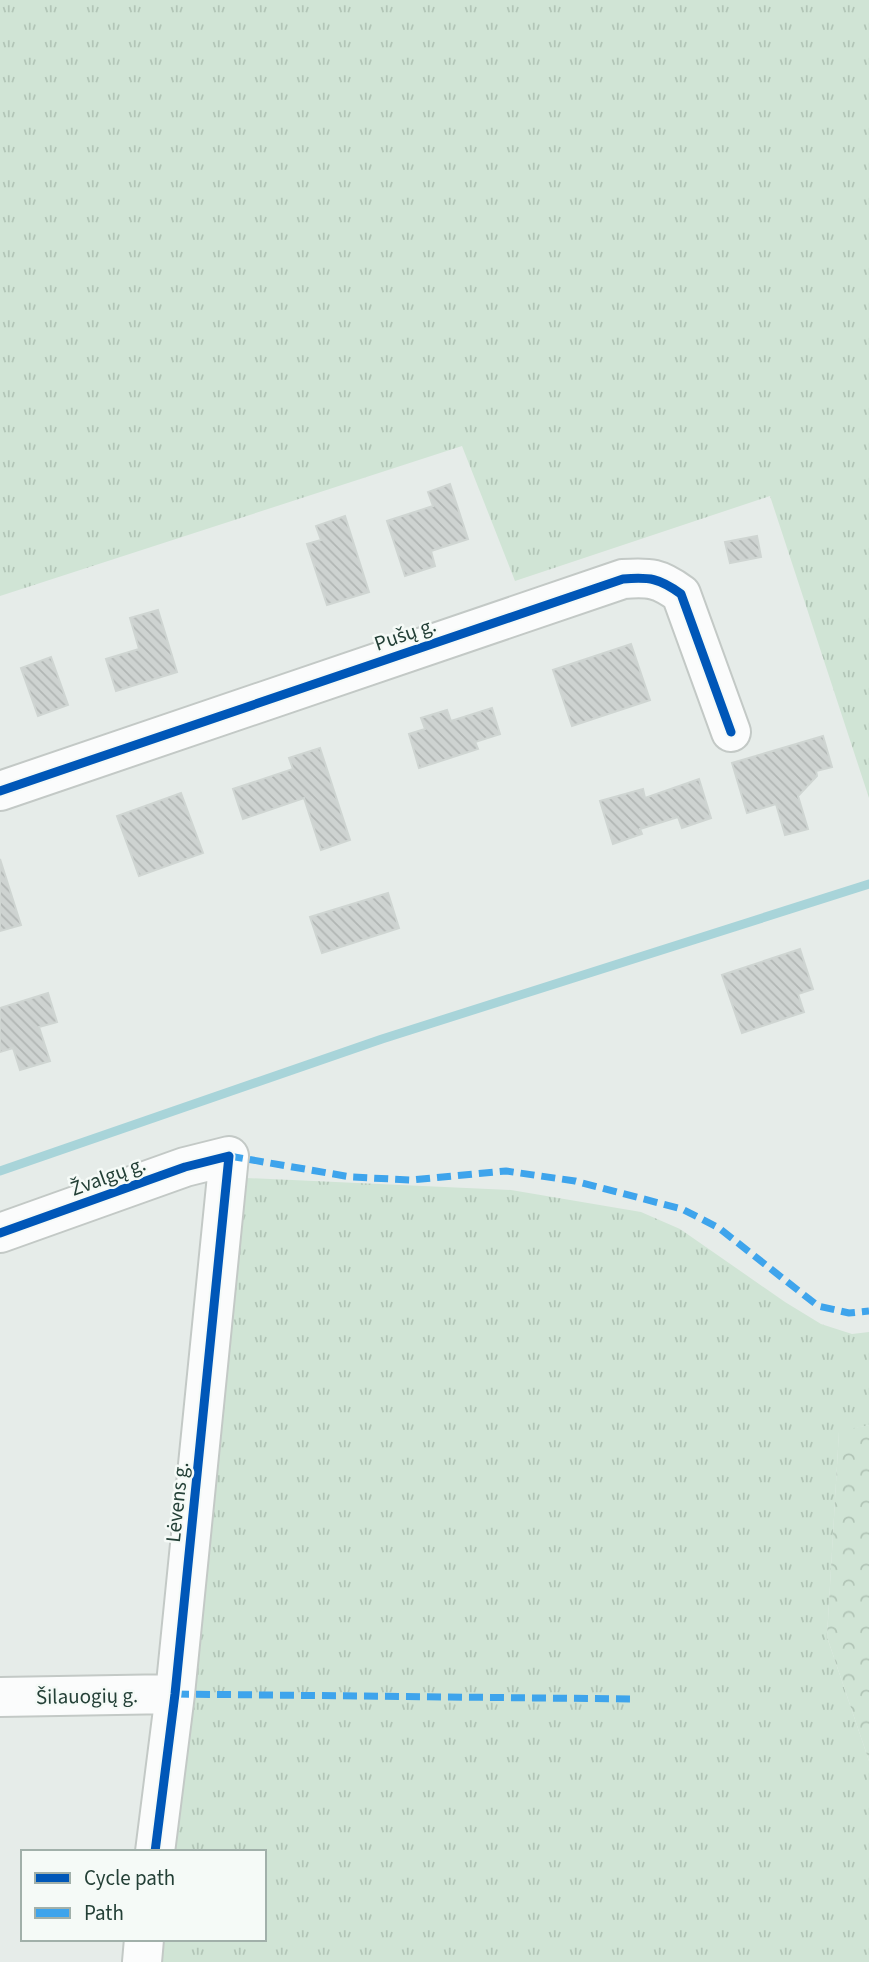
<svg xmlns="http://www.w3.org/2000/svg" width="869" height="1962" viewBox="0 0 869 1962" font-family="'Source Sans 3',sans-serif">
<style>
.grass{fill:url(#grass-tufts)}
.forest{fill:url(#forest-crowns)}
.lines{fill:none;stroke-linecap:round;stroke-linejoin:round}
.stream{stroke:#a8d4d9;stroke-width:9}
.building{fill:url(#building-back-hatch);stroke:#cfd5d2;stroke-width:2}
.minor-casing{stroke:#c3c9c6;stroke-width:42}
.minor{stroke:#fbfcfc;stroke-width:38}
.quiet{stroke:#3ea4ec;stroke-width:7;stroke-dasharray:14 7;stroke-linecap:butt}
.cycleway-casing{stroke:#f5faf7;stroke-width:13}
.cycleway{stroke:#0057b8;stroke-width:9}
.labels{text-anchor:middle;dominant-baseline:central;stroke-width:5;stroke-linejoin:round;paint-order:stroke}
.street-label{font-size:21px;fill:#244037;stroke:#f5faf7}
</style>
<defs>
<pattern id="grass-tufts" width="24" height="20" patternUnits="userSpaceOnUse" patternTransform="scale(1.75)"><rect width="24" height="20" fill="#d0e4d5"/><path d="M3 7l-1-3M5 7V3M7 7l1-3M15 17l-1-3M17 17v-4M19 17l1-3" fill="none" stroke="#b2c5b7"/></pattern>
<pattern id="forest-crowns" width="20" height="18" patternUnits="userSpaceOnUse" patternTransform="scale(1.75)"><rect width="20" height="18" fill="#d0e4d5"/><path d="M2 6a3 3 0 1 1 6 0M12 15a3 3 0 1 1 6 0" fill="none" stroke="#b2c5b7"/></pattern>
<pattern id="building-back-hatch" width="6" height="6" patternUnits="userSpaceOnUse" patternTransform="scale(1.75)"><rect width="6" height="6" fill="#ced3d1"/><path d="M-1 5l2 2M0 0l6 6M5-1l2 2" fill="none" stroke="#b1b6b4"/></pattern>
</defs>
<rect width="100%" height="100%" fill="#e6ece9"/>
<path class="grass" d="M0 0H869V798L770 496 515 581 462 446 0 596Z
M246 1178 511 1190 641 1212 680 1229 785 1302 821 1324 852 1334 869 1332V1425L839 1432 827 1637 869 1761V1962H159L164 1939H264V1852H173Z"/>
<path class="forest" d="M869 1425V1761L827 1637 839 1431Z"/>
<g class="lines">
<path class="stream" d="M0 1171 382 1039 869 884"/>
</g>
<path class="building" d="M450 484 468 539 431 551 435 566 405 576 387 521 433 506 428 492Z
M345 516 369 592 327 605 307 544 321 540 316 526Z
M757 536 761 557 730 563 725 542Z
M158 610 177 672 116 691 106 659 139 649 130 618Z
M631 644 650 700 572 726 553 670Z
M51 657 68 705 38 716 21 668Z
M492 708 500 734 475 742 478 749 419 768 409 734 425 729 421 718 447 710 451 721Z
M823 736 832 767 816 771 817 776 798 796 808 829 785 835 776 804 747 813 732 763Z
M320 748 350 840 321 850 304 798 243 819 233 789 293 769 289 758Z
M699 779 711 818 682 828 678 817 640 829 642 834 613 844 600 801 643 789 645 798Z
M181 793 203 853 139 876 117 816Z
M0 859 21 925 0 931Z
M388 893 399 928 322 953 310 917Z
M800 949 813 989 798 994 804 1012 742 1033 722 975Z
M48 993 57 1022 39 1027 50 1061 20 1070 13 1048 0 1052V1008Z"/>
<g class="lines">
<defs>
<path id="minor" d="M0 791 623 579C650 577 659 578 681 594L731 732
M0 1233 185 1167 229 1156 175 1694 155 1852
M0 1697 175 1694
M142 1962 144 1939"/>
</defs>
<use href="#minor" class="minor-casing"/>
<use href="#minor" class="minor"/>
<path class="quiet" d="M229 1156 351 1177 411 1180 506 1171 575 1181 682 1209 719 1228 818 1306 849 1313 869 1311
M175 1694 633 1699"/>
<defs>
<path id="cycleway" d="M0 791 623 579C650 577 659 578 681 594L731 732
M0 1233 185 1167 229 1156 175 1694 155 1852"/>
</defs>
<use href="#cycleway" class="cycleway-casing"/>
<use href="#cycleway" class="cycleway"/>
</g>
<g class="labels">
<g class="street-label">
<text transform="translate(405 634) rotate(-19)">Pušų g.</text>
<text transform="translate(108 1176) rotate(-20)">Žvalgų g.</text>
<text transform="translate(177 1502) rotate(-84)">Lėvens g.</text>
<text transform="translate(87 1696) rotate(-1)">Šilauogių g.</text>
</g>
</g>
<rect x="21" y="1850" width="245" height="91" fill="#f5faf7" stroke="#a1b0aa" stroke-width="2"/>
<rect x="35" y="1873" width="35" height="10" fill="#0057b8" stroke="#a1b0aa" stroke-width="2"/>
<text x="84" y="1885" font-size="21" fill="#244037">Cycle path</text>
<rect x="35" y="1908" width="35" height="10" fill="#3ea4ec" stroke="#a1b0aa" stroke-width="2"/>
<text x="84" y="1920" font-size="21" fill="#244037">Path</text>
</svg>
